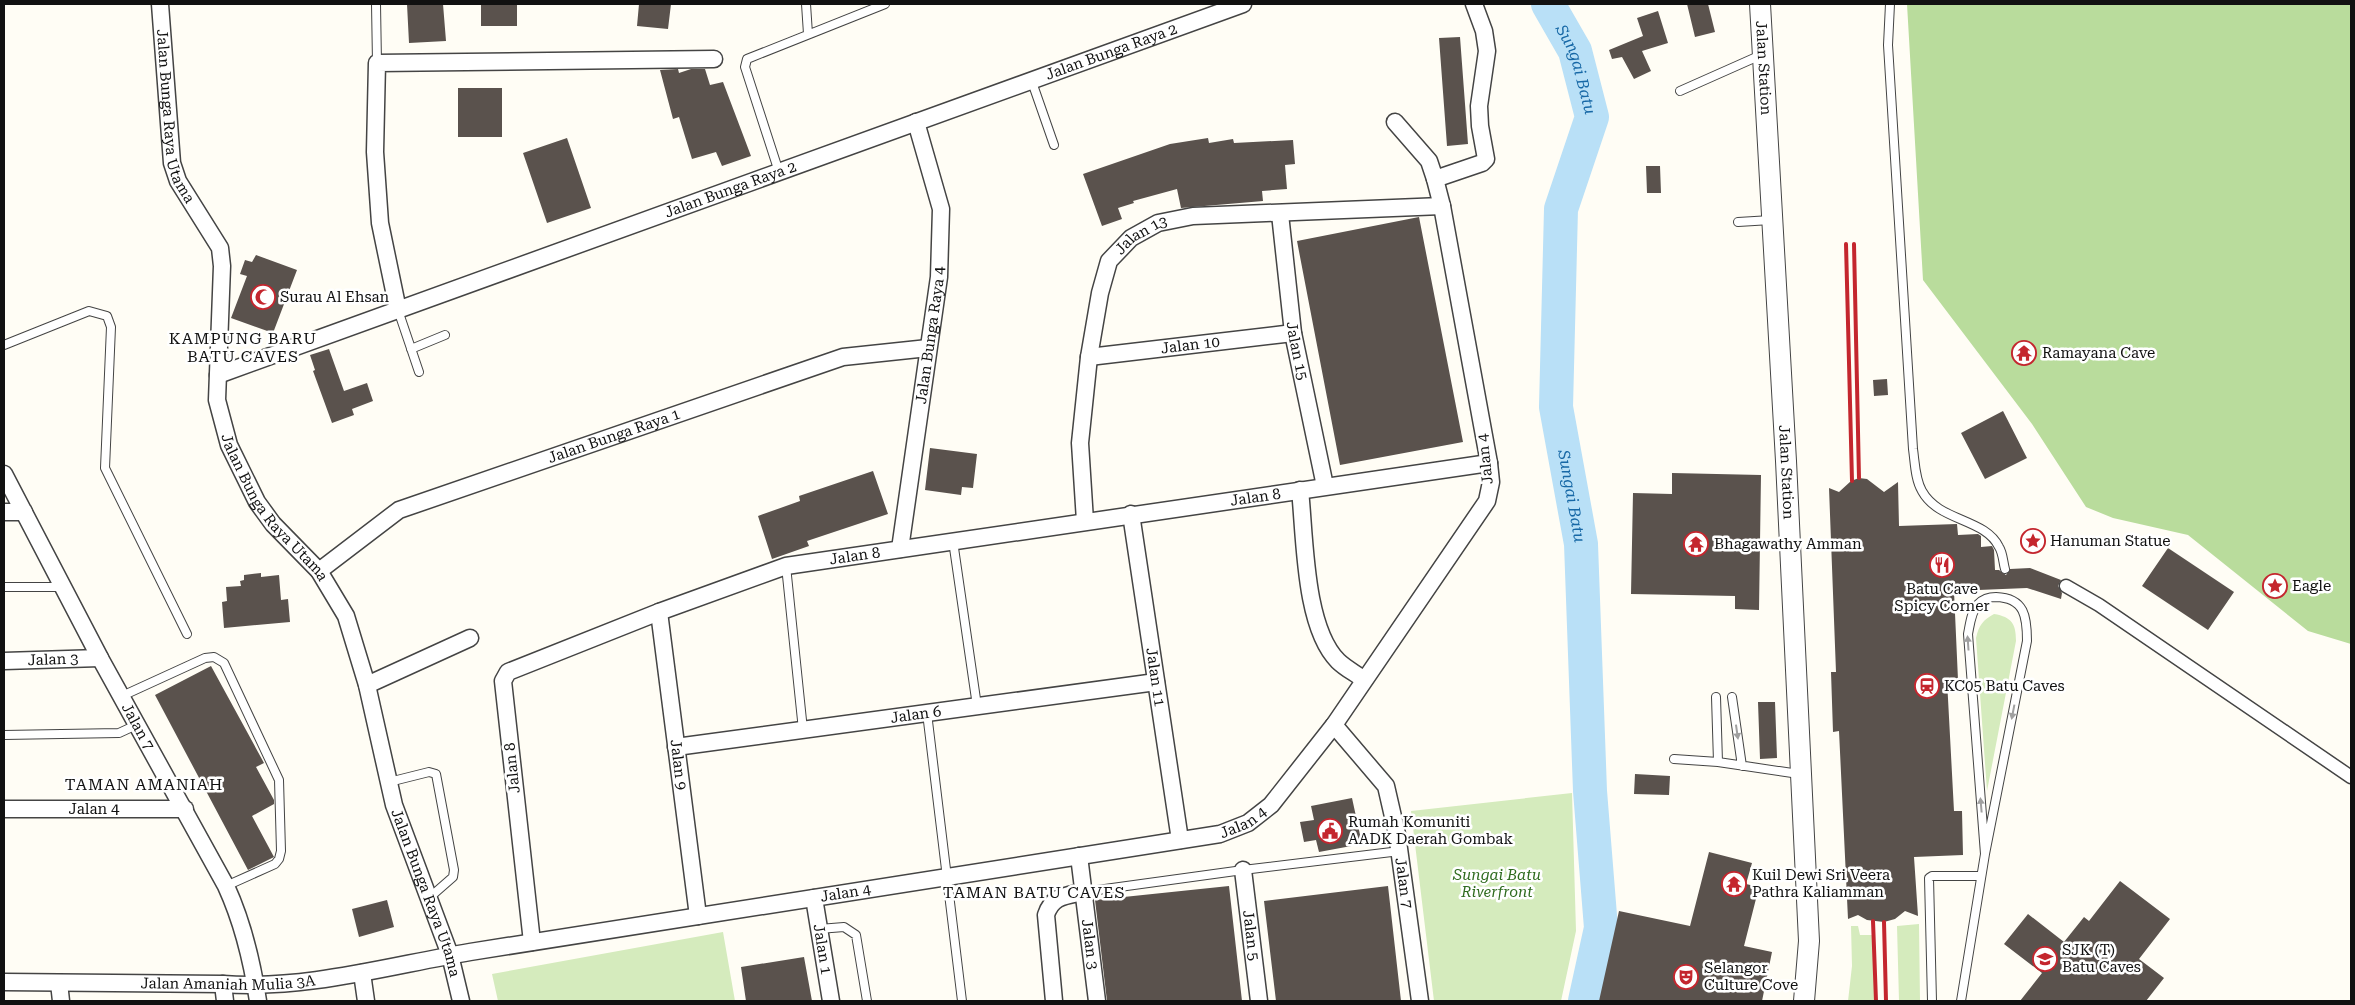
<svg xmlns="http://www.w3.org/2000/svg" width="2355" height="1005" viewBox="0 0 2355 1005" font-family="'Roboto Serif',serif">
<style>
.green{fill:#d5ebbd}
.forest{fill:#b9dc9c}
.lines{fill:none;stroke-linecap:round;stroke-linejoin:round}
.river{stroke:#b9e0f7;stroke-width:34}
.building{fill:#5a524d}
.service-casing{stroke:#444;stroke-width:10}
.pedestrian-casing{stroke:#444;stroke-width:15}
.minor-casing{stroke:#444;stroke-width:19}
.tertiary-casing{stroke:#444;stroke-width:22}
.service{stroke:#fff;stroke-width:8}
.pedestrian{stroke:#fff;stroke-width:12}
.minor{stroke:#fff;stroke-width:16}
.tertiary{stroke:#fff;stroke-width:20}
.rail{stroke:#c4262e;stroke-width:4}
.oneway{fill:#a0a0a0}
.labels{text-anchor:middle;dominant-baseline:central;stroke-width:5;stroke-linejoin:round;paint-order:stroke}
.street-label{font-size:15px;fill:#111;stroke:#fff}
.poi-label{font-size:15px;fill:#111;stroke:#fff;text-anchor:start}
.park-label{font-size:15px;font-style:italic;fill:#2f6b1f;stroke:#fff}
.water-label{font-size:16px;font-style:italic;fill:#1768a6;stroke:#fff}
.neighbourhood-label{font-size:16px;letter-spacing:1px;fill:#111;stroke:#fff}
</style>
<rect width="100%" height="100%" fill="#fffdf5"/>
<path class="green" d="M1994 614C2012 617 2016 624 2016 641L1987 791 1976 638C1979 625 1983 620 1994 614Z
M1572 793 1576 931 1561 1001H1434L1411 811Z
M1919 924 1920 1001H1899L1897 926Z
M1851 926H1858L1860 935H1872L1875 1001H1848L1852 966Z
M723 932 735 1001H498L492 974Z"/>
<path class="forest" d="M1907 4H2351V644L2308 631 2188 535 2113 518 2086 507 2032 424 1923 280Z"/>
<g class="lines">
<path class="river" id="s1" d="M1548 4 1575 51 1592 117 1561 209 1556 407 1581 544 1590 791 1601 928 1585 1001"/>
</g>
<path class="building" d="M407 4H443L446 41 409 43Z
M481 4H517V26H481Z
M639 4H671L668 29 637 26Z
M1687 4H1708L1715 32 1695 37Z
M1658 11 1668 43 1642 51 1651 71 1634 79 1622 57 1612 59 1609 50 1643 36 1637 18Z
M1460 37 1468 144 1447 146 1439 38Z
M678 69 679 73 691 69H705L710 85 723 82 751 156 722 166 716 152 692 159 679 117 673 119 660 70Z
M458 88H502V137H458Z
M567 138 591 208 547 223 523 153Z
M1208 138 1209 143 1233 139 1234 143 1293 140 1295 164 1285 165 1287 189 1262 191 1263 201 1181 208 1177 189 1133 201 1134 203 1118 208 1122 219 1102 226 1083 174 1170 144Z
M1646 166H1660L1661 193H1647Z
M1419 217 1463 442 1340 465 1297 241Z
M256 255 297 270 273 333 231 318 247 276 240 274 245 260 252 262Z
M329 349 344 391 367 383 373 401 352 409 354 415 332 423 313 371 315 370 310 355Z
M1887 379 1888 395 1874 396 1873 380Z
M2003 411 2027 458 1985 479 1961 433Z
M930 448 977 454 973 488 962 487 961 495 925 490Z
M873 471 888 514 807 541 809 546 772 559 758 516 800 501 799 496Z
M1672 473 1761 475 1759 610 1735 609V596L1631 594 1633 493 1672 494Z
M1859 478 1867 479 1884 492 1898 482 1899 526 1957 524 1958 535 1978 534 1981 536V547L1992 546 1994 550 1995 570H1999L2006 575 2010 569 2030 568 2061 580 2058 586 2062 593 2061 599 2027 588 1954 591 1958 680H1947L1954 811H1962L1963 855 1914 857 1918 916 1905 911 1895 919 1884 922 1867 920 1858 915 1848 919 1839 731 1833 732 1831 672H1836L1829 488 1839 492 1851 481Z
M2168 548 2234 592 2208 630 2142 586Z
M261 573V577L279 575 281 600 288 599 290 622 224 628 222 602 227 601 226 587 241 586 240 581 244 580V575Z
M211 666 264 763 256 767 274 800V804L252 816 274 857 248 870 155 695Z
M1758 702H1775L1777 758 1760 759Z
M1635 774 1670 776 1669 795 1634 794Z
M1352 798 1362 844 1319 852 1316 840 1304 842 1300 822 1314 820 1311 806Z
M1709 852 1752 863 1746 884 1759 887 1744 946 1772 952 1762 1001H1599L1619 911 1690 926Z
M2120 881 2170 919 2139 959 2164 978 2146 1001H2020L2042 973 2004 944 2028 914 2064 942 2084 917 2089 921Z
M1229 886 1242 1001H1107L1095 900Z
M1388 886 1401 1001H1276L1264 901Z
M387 900 394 927 359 937 352 909Z
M804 957 812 1001H746L741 967Z"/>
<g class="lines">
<defs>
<path id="service" d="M376 4 377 63
M806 4 808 34
M1890 4 1888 45 1913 449C1915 463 1915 479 1922 491 1939 522 1985 518 1999 547 2003 553 2003 562 2005 569
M1032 82 1054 145
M1680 91 1761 55
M779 172 745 67 747 59 885 4
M1738 222 1771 220
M398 310 419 372
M4 345 89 311 107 316 111 327 105 468 187 634
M411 349 445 335
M953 541 977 706
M786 566 803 730
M4 587H62
M122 696 205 658 214 657 224 663 279 780 281 851 279 859 275 864 226 886
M1716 697 1718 762
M1732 697 1742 766
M927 713 962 1001
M4 735 119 733 132 727 135 722
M1674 759 1718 762 1799 774
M389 782 429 772 436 774 454 870 453 877 429 898
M1083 892 1243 870 1400 851
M819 929 844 927 856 935 867 1001
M1932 1001 1929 878 1932 876H1981
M1961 1001 1985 854 2027 641C2027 617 2025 598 1996 597 1990 597 1983 599 1978 604 1971 612 1970 624 1968 634L1985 854"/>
<path id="pedestrian" d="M2066 586 2099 605 2351 777"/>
<g id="minor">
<path id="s2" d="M160 4 172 163 178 181 220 248 222 266 217 400 229 445 257 502 273 524 319 571 346 616 367 685 394 805 450 955 461 1001"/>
<path d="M1435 179 1482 163 1486 159 1480 126 1479 106 1487 51 1484 31 1474 4"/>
<path id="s3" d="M1280 214 1293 333 1325 486"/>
<path d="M398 310 380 223 375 152 377 63 714 59"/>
<path id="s4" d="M1089 357 1293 333"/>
<path id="s5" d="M218 375 1243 4"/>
<path id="s6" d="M4 474 100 658 226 886C243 923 252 961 258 1001"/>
<path d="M1300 490C1305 537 1304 627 1338 661 1345 668 1355 673 1363 679"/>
<path d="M4 512H24"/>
<path id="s7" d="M1131 514 1180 840"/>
<path id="s8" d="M1085 521 1080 443 1089 357 1100 293 1109 261 1131 238 1158 223 1193 216 1442 206"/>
<path id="s9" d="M900 549 939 277 941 209 916 122"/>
<path id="s10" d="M319 571 399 510 843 357 928 348"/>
<path id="s11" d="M659 612 698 916"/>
<path id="s12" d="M4 661 100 658"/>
<path d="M367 685 470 638"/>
<path id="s13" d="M1334 725 1386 786 1397 834 1420 1001"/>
<path id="s14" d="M676 747 1156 682"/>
<path id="s15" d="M4 809H185"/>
<path id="s16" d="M1079 856 1097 1001"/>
<path id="s17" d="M1243 870 1259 1001"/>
<path id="s18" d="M814 898 831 1001"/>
<path id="s19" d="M532 942 503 681 508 672 659 612 786 566 1489 463"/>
<path d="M362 973 366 1001"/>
<path id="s20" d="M4 982 223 984C306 990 388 966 470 952L1220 834 1248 823 1271 805 1334 725 1487 501 1491 482 1489 463 1442 206 1435 179 1429 161 1395 122"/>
<path d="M59 983 61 1001"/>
<path d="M223 984 225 1001"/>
<path d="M1054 1001 1046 915C1052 896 1065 896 1083 892"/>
</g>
<g id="tertiary">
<path id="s21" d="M1760 4 1786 461 1809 941 1804 1001"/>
</g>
</defs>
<use href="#service" class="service-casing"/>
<use href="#pedestrian" class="pedestrian-casing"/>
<use href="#minor" class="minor-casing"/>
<use href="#tertiary" class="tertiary-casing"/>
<use href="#service" class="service"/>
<use href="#pedestrian" class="pedestrian"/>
<use href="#minor" class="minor"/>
<use href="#tertiary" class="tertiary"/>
<path class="rail" d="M1846 244 1852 481
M1854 244 1859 478
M1873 921 1876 1001
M1884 922 1886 1001"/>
</g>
<defs><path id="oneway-solid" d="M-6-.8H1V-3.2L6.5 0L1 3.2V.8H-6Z" transform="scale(1.25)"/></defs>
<g class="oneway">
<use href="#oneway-solid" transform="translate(1968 643) rotate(-94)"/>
<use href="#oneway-solid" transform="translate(2013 712) rotate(101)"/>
<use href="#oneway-solid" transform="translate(1737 732) rotate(82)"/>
<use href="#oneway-solid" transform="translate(1981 805) rotate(-95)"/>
</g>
<defs>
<symbol id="mosque-ring" viewBox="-11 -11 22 22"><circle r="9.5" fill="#fff" stroke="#c4262e" stroke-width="1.5"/><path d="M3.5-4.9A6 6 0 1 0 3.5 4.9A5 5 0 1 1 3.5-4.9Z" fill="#c4262e"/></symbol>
<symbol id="temple-ring" viewBox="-11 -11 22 22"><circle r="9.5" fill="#fff" stroke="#c4262e" stroke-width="1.5"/><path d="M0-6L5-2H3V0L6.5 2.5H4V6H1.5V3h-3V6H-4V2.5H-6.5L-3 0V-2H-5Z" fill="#c4262e"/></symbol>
<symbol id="sight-ring" viewBox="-11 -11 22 22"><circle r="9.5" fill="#fff" stroke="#c4262e" stroke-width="1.5"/><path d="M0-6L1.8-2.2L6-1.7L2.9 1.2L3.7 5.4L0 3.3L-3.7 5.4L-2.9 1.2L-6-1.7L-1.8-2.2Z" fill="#c4262e"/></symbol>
<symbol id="restaurant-ring" viewBox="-11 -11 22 22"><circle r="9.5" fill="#fff" stroke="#c4262e" stroke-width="1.5"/><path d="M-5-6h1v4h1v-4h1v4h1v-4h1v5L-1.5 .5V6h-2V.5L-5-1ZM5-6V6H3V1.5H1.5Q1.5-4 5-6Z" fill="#c4262e"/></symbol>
<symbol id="station-ring" viewBox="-11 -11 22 22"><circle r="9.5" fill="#fff" stroke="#c4262e" stroke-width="1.5"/><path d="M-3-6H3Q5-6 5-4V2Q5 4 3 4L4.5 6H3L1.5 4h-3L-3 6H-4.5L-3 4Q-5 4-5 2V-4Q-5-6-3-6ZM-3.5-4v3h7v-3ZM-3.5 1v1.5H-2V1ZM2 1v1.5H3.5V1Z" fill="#c4262e"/></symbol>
<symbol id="civic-ring" viewBox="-11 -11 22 22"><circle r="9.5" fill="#fff" stroke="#c4262e" stroke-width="1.5"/><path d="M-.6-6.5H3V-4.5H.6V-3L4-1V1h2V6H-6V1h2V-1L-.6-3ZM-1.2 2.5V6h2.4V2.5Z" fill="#c4262e"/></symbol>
<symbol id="school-ring" viewBox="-11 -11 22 22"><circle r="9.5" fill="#fff" stroke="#c4262e" stroke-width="1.5"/><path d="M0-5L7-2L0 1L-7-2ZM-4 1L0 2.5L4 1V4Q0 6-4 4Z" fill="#c4262e"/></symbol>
<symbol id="theatre-ring" viewBox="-11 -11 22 22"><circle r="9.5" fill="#fff" stroke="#c4262e" stroke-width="1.5"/><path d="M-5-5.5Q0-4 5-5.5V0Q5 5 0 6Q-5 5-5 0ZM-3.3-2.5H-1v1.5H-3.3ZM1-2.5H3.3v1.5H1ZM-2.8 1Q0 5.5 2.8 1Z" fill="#c4262e"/></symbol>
</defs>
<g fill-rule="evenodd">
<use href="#mosque-ring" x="249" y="283" width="28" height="28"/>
<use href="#temple-ring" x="2010" y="339" width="28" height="28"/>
<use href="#sight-ring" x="2019" y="527" width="28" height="28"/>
<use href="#temple-ring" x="1682" y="530" width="28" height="28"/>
<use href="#restaurant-ring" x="1928" y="551" width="28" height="28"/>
<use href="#sight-ring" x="2261" y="572" width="28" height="28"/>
<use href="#station-ring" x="1913" y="672" width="28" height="28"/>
<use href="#civic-ring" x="1316" y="817" width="28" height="28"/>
<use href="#temple-ring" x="1720" y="870" width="28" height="28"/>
<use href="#school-ring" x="2031" y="945" width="28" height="28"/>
<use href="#theatre-ring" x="1672" y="963" width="28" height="28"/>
</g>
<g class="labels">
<g class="street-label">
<text stroke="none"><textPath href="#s5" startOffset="950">Jalan Bunga Raya 2</textPath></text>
<text stroke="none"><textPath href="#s21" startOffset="64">Jalan Station</textPath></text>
<text stroke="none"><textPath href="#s2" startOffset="114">Jalan Bunga Raya Utama</textPath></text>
<text stroke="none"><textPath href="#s5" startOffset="545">Jalan Bunga Raya 2</textPath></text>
<text stroke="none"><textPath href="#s8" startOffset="305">Jalan 13</textPath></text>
<text stroke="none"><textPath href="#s9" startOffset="216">Jalan Bunga Raya 4</textPath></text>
<text stroke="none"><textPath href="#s4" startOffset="102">Jalan 10</textPath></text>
<text stroke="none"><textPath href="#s3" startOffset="138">Jalan 15</textPath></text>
<text stroke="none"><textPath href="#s10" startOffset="328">Jalan Bunga Raya 1</textPath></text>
<text transform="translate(1485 459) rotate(-96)">Jalan 4</text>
<text stroke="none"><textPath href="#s21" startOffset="469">Jalan Station</textPath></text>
<text stroke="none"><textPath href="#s19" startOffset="1045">Jalan 8</textPath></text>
<text stroke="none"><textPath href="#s2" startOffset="534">Jalan Bunga Raya Utama</textPath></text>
<text stroke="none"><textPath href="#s19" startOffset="640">Jalan 8</textPath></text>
<text stroke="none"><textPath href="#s12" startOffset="49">Jalan 3</textPath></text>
<text stroke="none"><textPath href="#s7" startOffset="165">Jalan 11</textPath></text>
<text stroke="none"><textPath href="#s14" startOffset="242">Jalan 6</textPath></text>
<text stroke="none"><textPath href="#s6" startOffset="286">Jalan 7</textPath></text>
<text stroke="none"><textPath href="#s11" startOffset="154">Jalan 9</textPath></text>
<text transform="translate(512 768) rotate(-96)">Jalan 8</text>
<text stroke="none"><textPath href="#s15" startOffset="90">Jalan 4</textPath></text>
<text stroke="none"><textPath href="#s20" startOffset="1254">Jalan 4</textPath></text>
<text stroke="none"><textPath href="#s13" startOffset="179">Jalan 7</textPath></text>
<text stroke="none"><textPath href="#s2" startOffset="954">Jalan Bunga Raya Utama</textPath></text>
<text stroke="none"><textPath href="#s20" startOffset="849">Jalan 4</textPath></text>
<text stroke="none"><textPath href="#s17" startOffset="66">Jalan 5</textPath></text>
<text stroke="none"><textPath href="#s16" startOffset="89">Jalan 3</textPath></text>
<text stroke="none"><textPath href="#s18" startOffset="52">Jalan 1</textPath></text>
<text stroke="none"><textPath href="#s20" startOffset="224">Jalan Amaniah Mulia 3A</textPath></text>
</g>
<g class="poi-label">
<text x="280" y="297">Surau Al Ehsan</text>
<text x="2042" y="353">Ramayana Cave</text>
<text x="2050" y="541">Hanuman Statue</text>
<text x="1714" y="544">Bhagawathy Amman</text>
<text x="2292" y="586">Eagle</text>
<text x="1942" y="589" text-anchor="middle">Batu Cave<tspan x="1942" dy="17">Spicy Corner</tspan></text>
<text x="1944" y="686">KC05 Batu Caves</text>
<text x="1348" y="822">Rumah Komuniti<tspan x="1348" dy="17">AADK Daerah Gombak</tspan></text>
<text x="1752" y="875">Kuil Dewi Sri Veera<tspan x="1752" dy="17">Pathra Kaliamman</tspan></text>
<text x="2062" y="950">SJK (T)<tspan x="2062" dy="17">Batu Caves</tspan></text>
<text x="1704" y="968">Selangor<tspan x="1704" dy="17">Culture Cove</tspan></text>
</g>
<g class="park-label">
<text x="1497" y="875">Sungai Batu<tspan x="1497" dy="17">Riverfront</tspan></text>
</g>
<g class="water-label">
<text stroke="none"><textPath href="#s1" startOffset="72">Sungai Batu</textPath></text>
<text stroke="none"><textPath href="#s1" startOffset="508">Sungai Batu</textPath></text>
</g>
<g class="neighbourhood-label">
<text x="243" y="338">KAMPUNG BARU<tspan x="243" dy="18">BATU CAVES</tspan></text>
<text x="144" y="784">TAMAN AMANIAH</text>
<text x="1034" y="892">TAMAN BATU CAVES</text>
</g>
</g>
<rect width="2355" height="1005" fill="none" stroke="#111111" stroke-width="10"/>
</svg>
